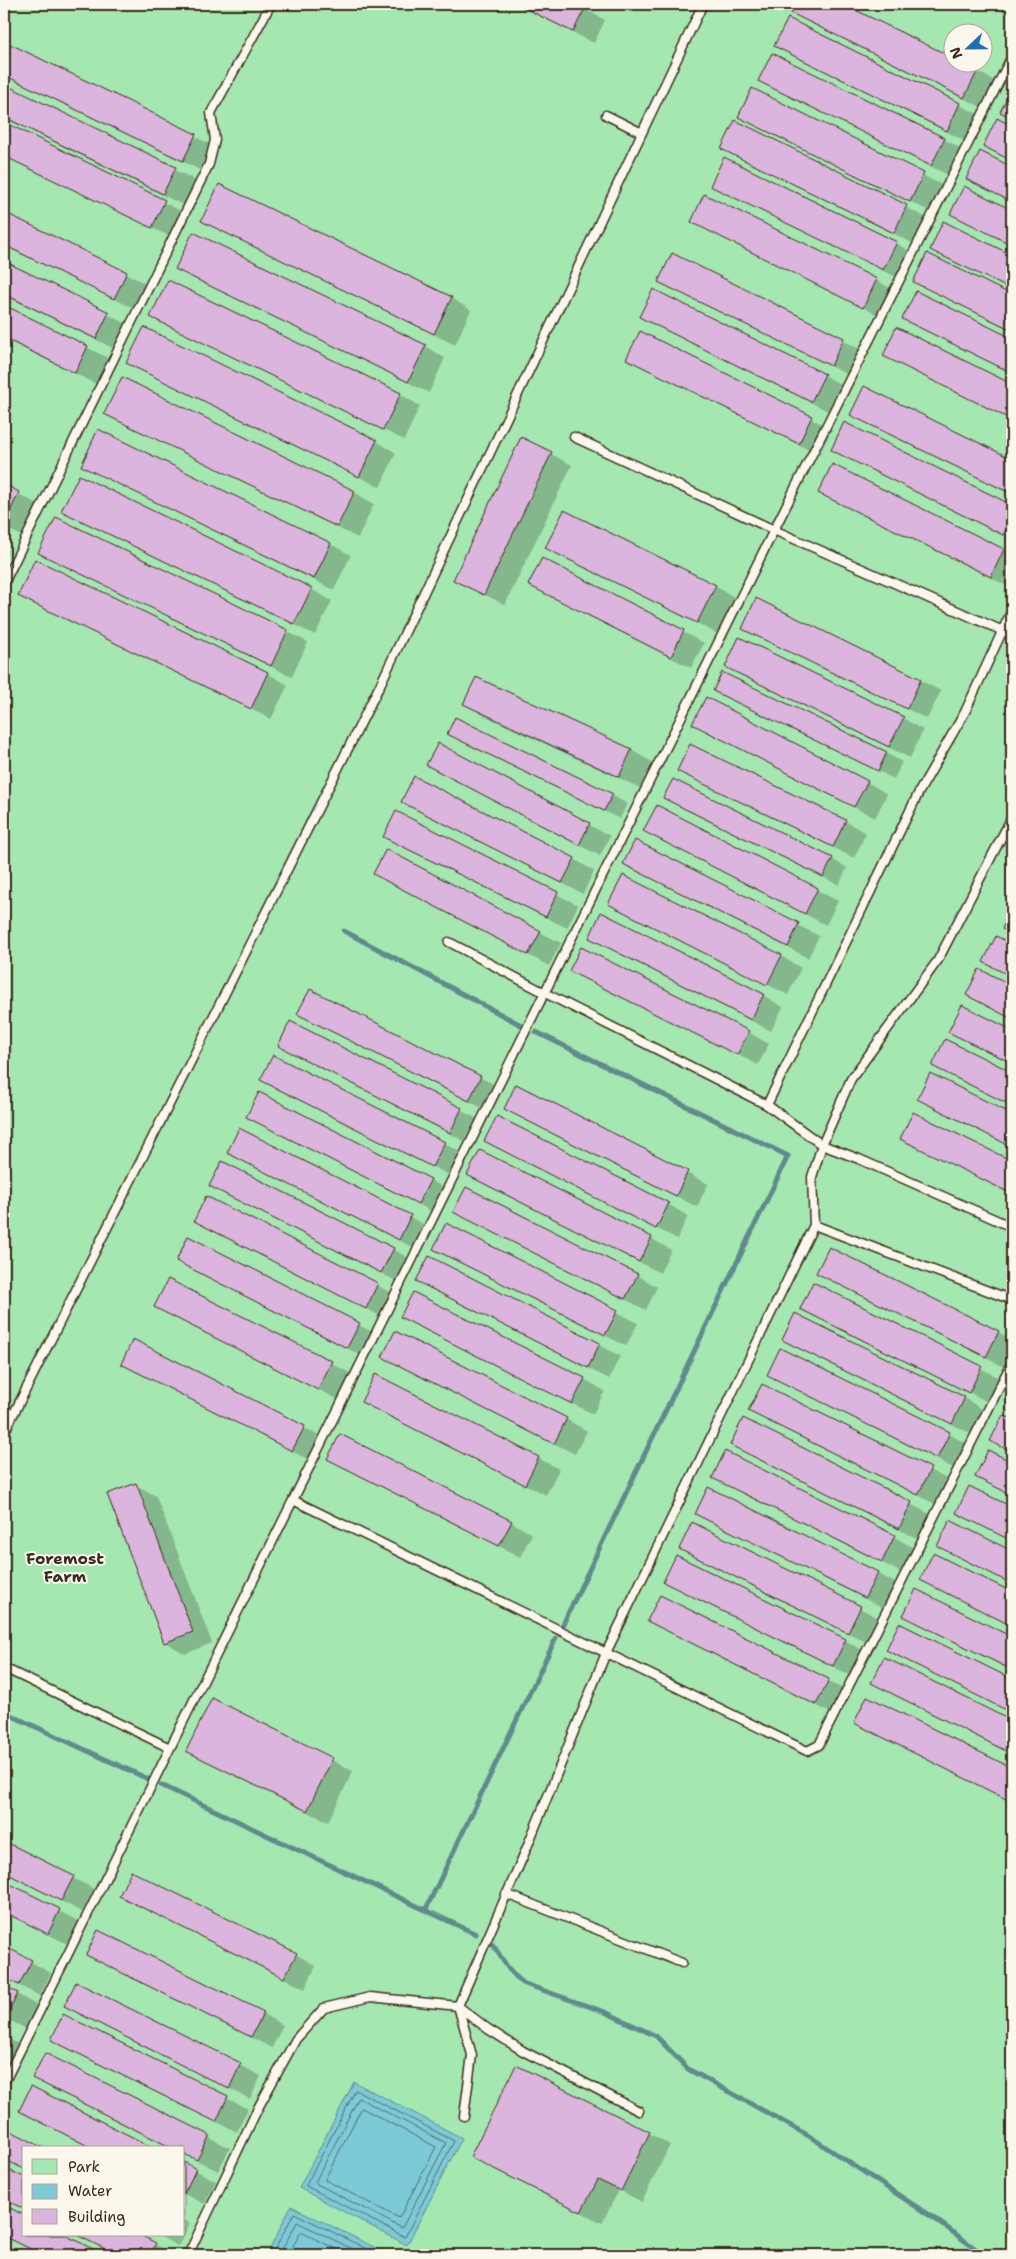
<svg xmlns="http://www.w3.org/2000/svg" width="1016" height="2259" viewBox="0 0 1016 2259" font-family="'Shantell Sans',sans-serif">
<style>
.green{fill:#a5e7b0;stroke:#708867;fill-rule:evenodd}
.water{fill:#7bcad8;stroke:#618a8e}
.shadow{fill:#0003}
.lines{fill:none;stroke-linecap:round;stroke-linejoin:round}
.shore{stroke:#556a68;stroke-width:1}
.stream{stroke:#618a8e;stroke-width:5}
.building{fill:#dbb5de;stroke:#3b2a1e}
.lane-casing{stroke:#3b2a1e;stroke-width:11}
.lane{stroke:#fbf7ec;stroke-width:8}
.labels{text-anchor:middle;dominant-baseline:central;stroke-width:4;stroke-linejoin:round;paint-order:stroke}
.neighbourhood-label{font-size:16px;font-weight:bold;fill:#3b2a1e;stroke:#fbf7ec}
</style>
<rect width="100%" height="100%" fill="#f1e3e8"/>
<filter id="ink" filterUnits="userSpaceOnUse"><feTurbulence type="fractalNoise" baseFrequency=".02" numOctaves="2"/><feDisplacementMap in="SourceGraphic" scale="10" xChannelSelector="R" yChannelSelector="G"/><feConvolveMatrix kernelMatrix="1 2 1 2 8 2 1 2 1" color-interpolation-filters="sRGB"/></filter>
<g filter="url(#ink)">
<path class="green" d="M4 4H1012V2255H4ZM954 32H984V62H954ZM24 2148H184V2235H24Z"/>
<path class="water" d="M354 2082 462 2138 407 2245 299 2188Z
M291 2206 390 2255H267Z"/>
<path class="shadow" d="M515 4H575L605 20 594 43Z
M592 4H601L599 7Z
M797 4H841L954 59V62L977 71 998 83 985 109 813 24 793 13Z
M788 20 980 115 967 142 776 46Z
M4 42 216 147 204 172 4 75Z
M760 81 944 139 965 151 952 177Z
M4 85 195 180 183 205 4 118Z
M752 90 944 186 931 212 740 116Z
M735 122 927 218 914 244 723 148Z
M4 123 185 213 173 238 4 156Z
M980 153 1012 168V203L968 179Z
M712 185 896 243 916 255 904 281Z
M965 188 1012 211V245L952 214Z
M4 213 147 284 135 309 4 246Z
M203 220 451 298 471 310 455 345Z
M692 222 876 280 897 292 884 318Z
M944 223 1012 257V291L932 249Z
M672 255 864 351 852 377 660 281Z
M927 255 1012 297V331L915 281Z
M4 262 129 325 117 350 4 295Z
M177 268 425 346 445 358 429 393Z
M917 292 1012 339V373L904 318Z
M4 306 108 358 96 384 4 339Z
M152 316 400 394 420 406 404 440Z
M640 317 824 375 845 387 832 413Z
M897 329 1012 386V420L884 355Z
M640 333 832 429 819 455 628 359Z
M128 363 376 441 396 453 380 487Z
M864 388 1012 461V495L852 414Z
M106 414 354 492 374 504 358 538Z
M845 424 1012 506V540L832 450Z
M551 454 572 465 505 605 455 579Z
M82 465 330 544 351 555 334 590Z
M832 466 1012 555 1011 588 820 492Z
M4 486 39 505 24 537 4 527Z
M63 511 311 589 332 601 315 635Z
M56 518 308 642 292 677 40 553Z
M547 548 715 586 736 598 718 634Z
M543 560 704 643 691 668 550 596Z
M19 595 267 673 288 685 271 719Z
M743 628 920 680 941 691 927 719Z
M726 667 903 718 923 730 910 758Z
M730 699 886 753 902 762 894 779Z
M465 704 631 750 652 762 640 788 485 716Z
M714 735 867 782 887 794 875 818Z
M464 742 612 795 627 804 620 819Z
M438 745 610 836 600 856 448 776Z
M679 771 845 821 866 833 854 858Z
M402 802 574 859 594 871 583 894Z
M657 807 838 901 826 925 645 831Z
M680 807 832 859 847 868 839 885Z
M396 813 578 905 567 928 405 848Z
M635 842 819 936 808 958 645 875Z
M374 874 540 932 561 943 549 966Z
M610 904 781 956 801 968 788 995Z
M590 938 763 995 783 1007 771 1031Z
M571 971 748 1032 769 1044 758 1065Z
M310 990 501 1088 490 1112 319 1025Z
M962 1007 1012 1031V1064L950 1031Z
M291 1023 482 1121 470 1144 279 1046Z
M930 1074 1012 1115V1147L918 1099Z
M517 1085 708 1184 697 1207 505 1109Z
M282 1091 444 1143 464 1154 453 1177Z
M914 1114 1012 1163V1195L902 1138Z
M248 1117 430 1180 451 1192 439 1215Z
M240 1130 431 1228 420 1251 229 1153Z
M486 1141 668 1204 688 1216 677 1239Z
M469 1175 651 1238 671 1250 660 1273Z
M211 1186 393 1249 413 1261 402 1284Z
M207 1198 398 1296 386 1319 196 1221Z
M455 1212 637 1275 657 1287 646 1310Z
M447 1225 638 1323 626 1346 455 1260Z
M189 1238 380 1336 368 1359 177 1261Z
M429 1258 620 1356 609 1379 418 1281Z
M818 1273 998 1332 1012 1340V1356L1006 1368Z
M169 1280 352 1374 339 1400 176 1318Z
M813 1284 1002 1379 990 1403 801 1308Z
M422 1328 584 1379 605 1391 593 1414Z
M134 1341 325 1439 313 1462 122 1364Z
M804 1351 964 1398 984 1410 972 1434Z
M404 1368 566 1419 587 1431 575 1454Z
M769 1374 949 1434 969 1445 957 1470Z
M762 1386 951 1481 939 1506 750 1410Z
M363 1402 538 1458 559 1469 546 1495Z
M1012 1403V1412L1009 1410Z
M743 1420 932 1515 920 1540 731 1444Z
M988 1452 1012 1464V1496L976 1476Z
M329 1459 511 1522 532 1534 520 1557Z
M714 1478 894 1537 914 1548 902 1573Z
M136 1485 156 1496 212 1643 185 1654 165 1642Z
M697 1514 877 1573 897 1584 885 1609Z
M951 1521 1012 1552V1584L939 1546Z
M693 1523 881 1619 869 1643 701 1560Z
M665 1581 845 1640 865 1652 853 1677Z
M916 1591 1012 1638V1671L904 1615Z
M660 1596 849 1692 837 1716 648 1621Z
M884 1658 1012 1722V1754L872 1683Z
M212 1699 353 1771 328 1822 187 1751Z
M4 1842 94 1889 82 1912 4 1872Z
M4 1882 80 1922 69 1945 4 1912Z
M121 1895 296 1954 316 1966 305 1989Z
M4 1947 51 1973 40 1996 4 1978Z
M88 1955 263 2014 283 2025 272 2048Z
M77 1983 261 2076 250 2099 66 2006Z
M4 1987 38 2006 27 2029 4 2018Z
M63 2016 248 2109 237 2132 52 2039Z
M4 2036 20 2045 8 2068 4 2065Z
M45 2055 230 2148 218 2171 184 2154V2148H171L34 2078Z
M20 2111 151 2148H91Z
M5 2130 24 2148V2169L4 2158Z
M649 2133 670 2145 642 2202 619 2190 602 2223 471 2157Z
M184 2164 216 2181 205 2204 184 2194Z
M4 2206 24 2216V2235H62L103 2255H42L4 2236Z
M184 2220 190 2223 184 2235Z
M76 2235H138L175 2255H117Z
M157 2235H184L178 2246Z"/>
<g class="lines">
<path class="shore" d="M356 2090 454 2141 405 2237 306 2186Z
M359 2098 446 2143 402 2228 315 2183Z
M362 2108 436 2147 399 2218 325 2180Z
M272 2255 294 2213 379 2255
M279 2255 297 2222 365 2255
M288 2255 301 2232 348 2255"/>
<path class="stream" d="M344 931 521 1025
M536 1032 788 1156 563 1624
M4 1712 148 1779
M161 1785 476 1934
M426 1909 556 1638
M493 1945 508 1968 522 1983 605 2012 656 2036 688 2069 809 2136 935 2219 984 2255"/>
</g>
<path class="building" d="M516 4H577L585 8 573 32Z
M796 4H843L954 58V62H963L978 70 964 98 791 13Z
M788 18 960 103 947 131 774 46Z
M4 41 196 134 183 161 4 75Z
M772 53 945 138 931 166 758 81Z
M4 84 176 167 163 194 4 117Z
M1012 87V118L1000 112Z
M752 88 924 173 910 202 738 117Z
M997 118 1012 126V161L983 146Z
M735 120 907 205 894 233 721 149Z
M4 122 165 200 152 228 4 156Z
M980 151 1012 167V202L966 179Z
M724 157 897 242 883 270 710 186Z
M219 184 452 297 434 334 201 221Z
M964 186 1012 210V245L950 214Z
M704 194 877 279 863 308 691 222Z
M4 212 127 272 114 299 4 245Z
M943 221 1012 255V290L930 250Z
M193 232 426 345 408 382 175 269Z
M672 253 844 338 831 366 658 282Z
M927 253 1012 295V330L913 282Z
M4 261 109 312 96 339 4 294Z
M168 280 401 393 383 430 150 317Z
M653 289 825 374 811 402 639 317Z
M916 291 1012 338V373L902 319Z
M4 305 88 346 75 373 4 338Z
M144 327 377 440 359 477 126 363Z
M896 327 1012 384V420L883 356Z
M640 331 812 416 799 444 626 359Z
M122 377 355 491 337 527 104 414Z
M864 386 1012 459V494L850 415Z
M844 422 1012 505V517L1003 535 831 450Z
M98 429 331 543 314 579 81 466Z
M521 437 552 452 484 595 453 580Z
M832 464 1004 549 991 577 818 493Z
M79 475 312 588 294 624 61 511Z
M4 484 19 492 4 525Z
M564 510 716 585 697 623 545 548Z
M56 517 288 630 271 666 38 553Z
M542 558 684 630 671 657 528 585Z
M35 559 268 672 251 709 18 596Z
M756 598 921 679 907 709 742 629Z
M739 637 904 717 889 747 725 667Z
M722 672 887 752 878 771 713 691Z
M476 677 632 749 619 777 463 704Z
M706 697 868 781 854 807 692 724Z
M455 717 613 794 604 811 447 734Z
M438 743 590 823 579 845 426 765Z
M690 744 846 820 833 847 677 771Z
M414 776 575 858 562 883 401 802Z
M673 779 833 858 823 877 663 798Z
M657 805 818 888 805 914 643 831Z
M396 811 558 892 546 917 383 837Z
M635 840 799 923 788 947 623 864Z
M386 849 541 931 528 955 373 874Z
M623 875 782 955 767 985 608 904Z
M1012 907V934L1002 929Z
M601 912 764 994 751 1020 589 938Z
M996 936 1012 944V977L983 962Z
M581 947 749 1031 737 1055 569 971Z
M979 969 1012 985V1019L966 995Z
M310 989 481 1076 469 1101 297 1014Z
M962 1005 1012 1030V1063L948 1032Z
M290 1021 462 1108 450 1133 278 1046Z
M945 1039 1012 1072V1106L932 1066Z
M273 1055 445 1142 432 1167 260 1080Z
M930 1073 1012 1114V1147L917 1099Z
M516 1084 688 1171 676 1196 504 1109Z
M259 1092 431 1179 418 1204 246 1117Z
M913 1112 1012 1161V1194L900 1139Z
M497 1116 669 1203 656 1229 484 1141Z
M239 1128 411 1215 399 1240 227 1153Z
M480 1150 652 1237 639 1262 467 1175Z
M222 1161 394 1248 381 1273 209 1186Z
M466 1187 638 1274 625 1299 453 1212Z
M206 1196 378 1283 366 1309 194 1221Z
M446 1223 618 1310 605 1335 433 1249Z
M188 1236 360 1323 347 1348 176 1261Z
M829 1247 999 1331 986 1357 816 1273Z
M429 1256 600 1343 588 1368 416 1281Z
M168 1279 332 1361 318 1390 154 1307Z
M813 1282 982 1366 969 1393 800 1309Z
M413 1292 585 1378 572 1404 400 1317Z
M795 1313 965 1397 952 1424 782 1340Z
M395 1331 567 1418 554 1444 382 1357Z
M133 1339 305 1426 292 1451 121 1364Z
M780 1348 950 1432 937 1459 767 1375Z
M375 1374 539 1457 525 1485 361 1402Z
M762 1384 931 1468 918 1495 748 1411Z
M1003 1415 1012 1419V1452L990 1441Z
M743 1418 912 1502 899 1529 730 1445Z
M340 1434 512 1521 499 1546 327 1459Z
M988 1450 1012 1462V1495L975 1477Z
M725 1451 895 1535 882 1562 712 1478Z
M136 1483 193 1632 164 1643 107 1494Z
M969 1486 1012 1507V1541L956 1513Z
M708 1487 878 1572 865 1598 695 1514Z
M950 1520 1012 1551V1584L937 1546Z
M692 1522 861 1606 848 1633 679 1549Z
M933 1553 1012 1592V1626L920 1580Z
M676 1555 846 1639 833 1666 663 1582Z
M916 1589 1012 1637V1670L903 1616Z
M660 1595 829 1679 816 1705 647 1621Z
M899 1623 1012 1679V1713L886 1650Z
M884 1657 1012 1721V1754L871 1683Z
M867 1696 1012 1768V1802L854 1723Z
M212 1698 333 1758 307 1811 186 1751Z
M4 1841 74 1876 61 1901 4 1872Z
M131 1871 297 1953 284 1978 119 1896Z
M4 1881 60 1909 48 1934 4 1912Z
M98 1930 264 2012 251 2037 86 1955Z
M4 1946 32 1960 19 1985 4 1977Z
M76 1982 241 2063 229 2089 64 2006Z
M4 1986 18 1993 6 2018 4 2017Z
M63 2014 228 2096 216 2122 51 2040Z
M45 2053 210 2135 197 2160 184 2154V2148H172L32 2078Z
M516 2065 650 2132 621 2191 598 2180 581 2212 470 2157Z
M31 2086 154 2148H92L19 2111Z
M5 2128 44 2148H24V2169L4 2159Z
M184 2162 196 2169 184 2194Z
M4 2168 24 2177V2209L4 2199Z
M4 2205 24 2215V2235H65L105 2255H43L4 2236Z
M77 2235H140L156 2243 150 2255H117Z
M4 2245 25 2255H4Z"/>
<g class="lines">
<defs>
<path id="lane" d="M606 115 642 133
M574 437 774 530 1012 635
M6 579 209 164 215 140 211 113 271 4
M449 942 545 993 767 1105 822 1145 859 1159 1012 1227
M767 1105 919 792 965 712 1012 610
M814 1225 1012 1300
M4 1433 380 685 703 4
M293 1500 807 1751 819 1745 1012 1362
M4 1668 170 1748
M506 1894 682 1963
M4 2083 774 530 1012 56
M464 2116 472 2055 458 2006 525 1852 606 1653 814 1225 812 1177 822 1145 851 1079 938 960 1012 817
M188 2255 258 2108 296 2039 324 2008 370 1997 458 2006 488 2029 523 2051 639 2111"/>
</defs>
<use href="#lane" class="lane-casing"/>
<use href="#lane" class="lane"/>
</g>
</g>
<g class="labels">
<g class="neighbourhood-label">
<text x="65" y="1558">Foremost<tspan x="65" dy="18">Farm</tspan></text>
</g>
</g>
<rect width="1016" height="2259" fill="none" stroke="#fbf7ec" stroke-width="20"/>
<rect x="10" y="10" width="996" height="2239" fill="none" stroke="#3b2a1e" stroke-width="2" filter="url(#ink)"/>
<rect x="22" y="2146" width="162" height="90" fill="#fbf7ec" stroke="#aea59a"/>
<rect x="32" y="2159" width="25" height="15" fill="#a5e7b0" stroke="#aea59a"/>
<text x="68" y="2172" font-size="15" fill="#3b2a1e">Park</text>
<rect x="32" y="2184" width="25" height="15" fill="#7bcad8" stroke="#aea59a"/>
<text x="68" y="2196" font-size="15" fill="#3b2a1e">Water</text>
<rect x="32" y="2209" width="25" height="15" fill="#dbb5de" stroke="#aea59a"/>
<text x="68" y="2222" font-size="15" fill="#3b2a1e">Building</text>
<g transform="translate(968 48) rotate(248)"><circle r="24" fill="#fbf7ec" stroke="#aea59a"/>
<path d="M0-4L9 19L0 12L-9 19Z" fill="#1f6fb2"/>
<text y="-8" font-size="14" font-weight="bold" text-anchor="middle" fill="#3b2a1e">N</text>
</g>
</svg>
